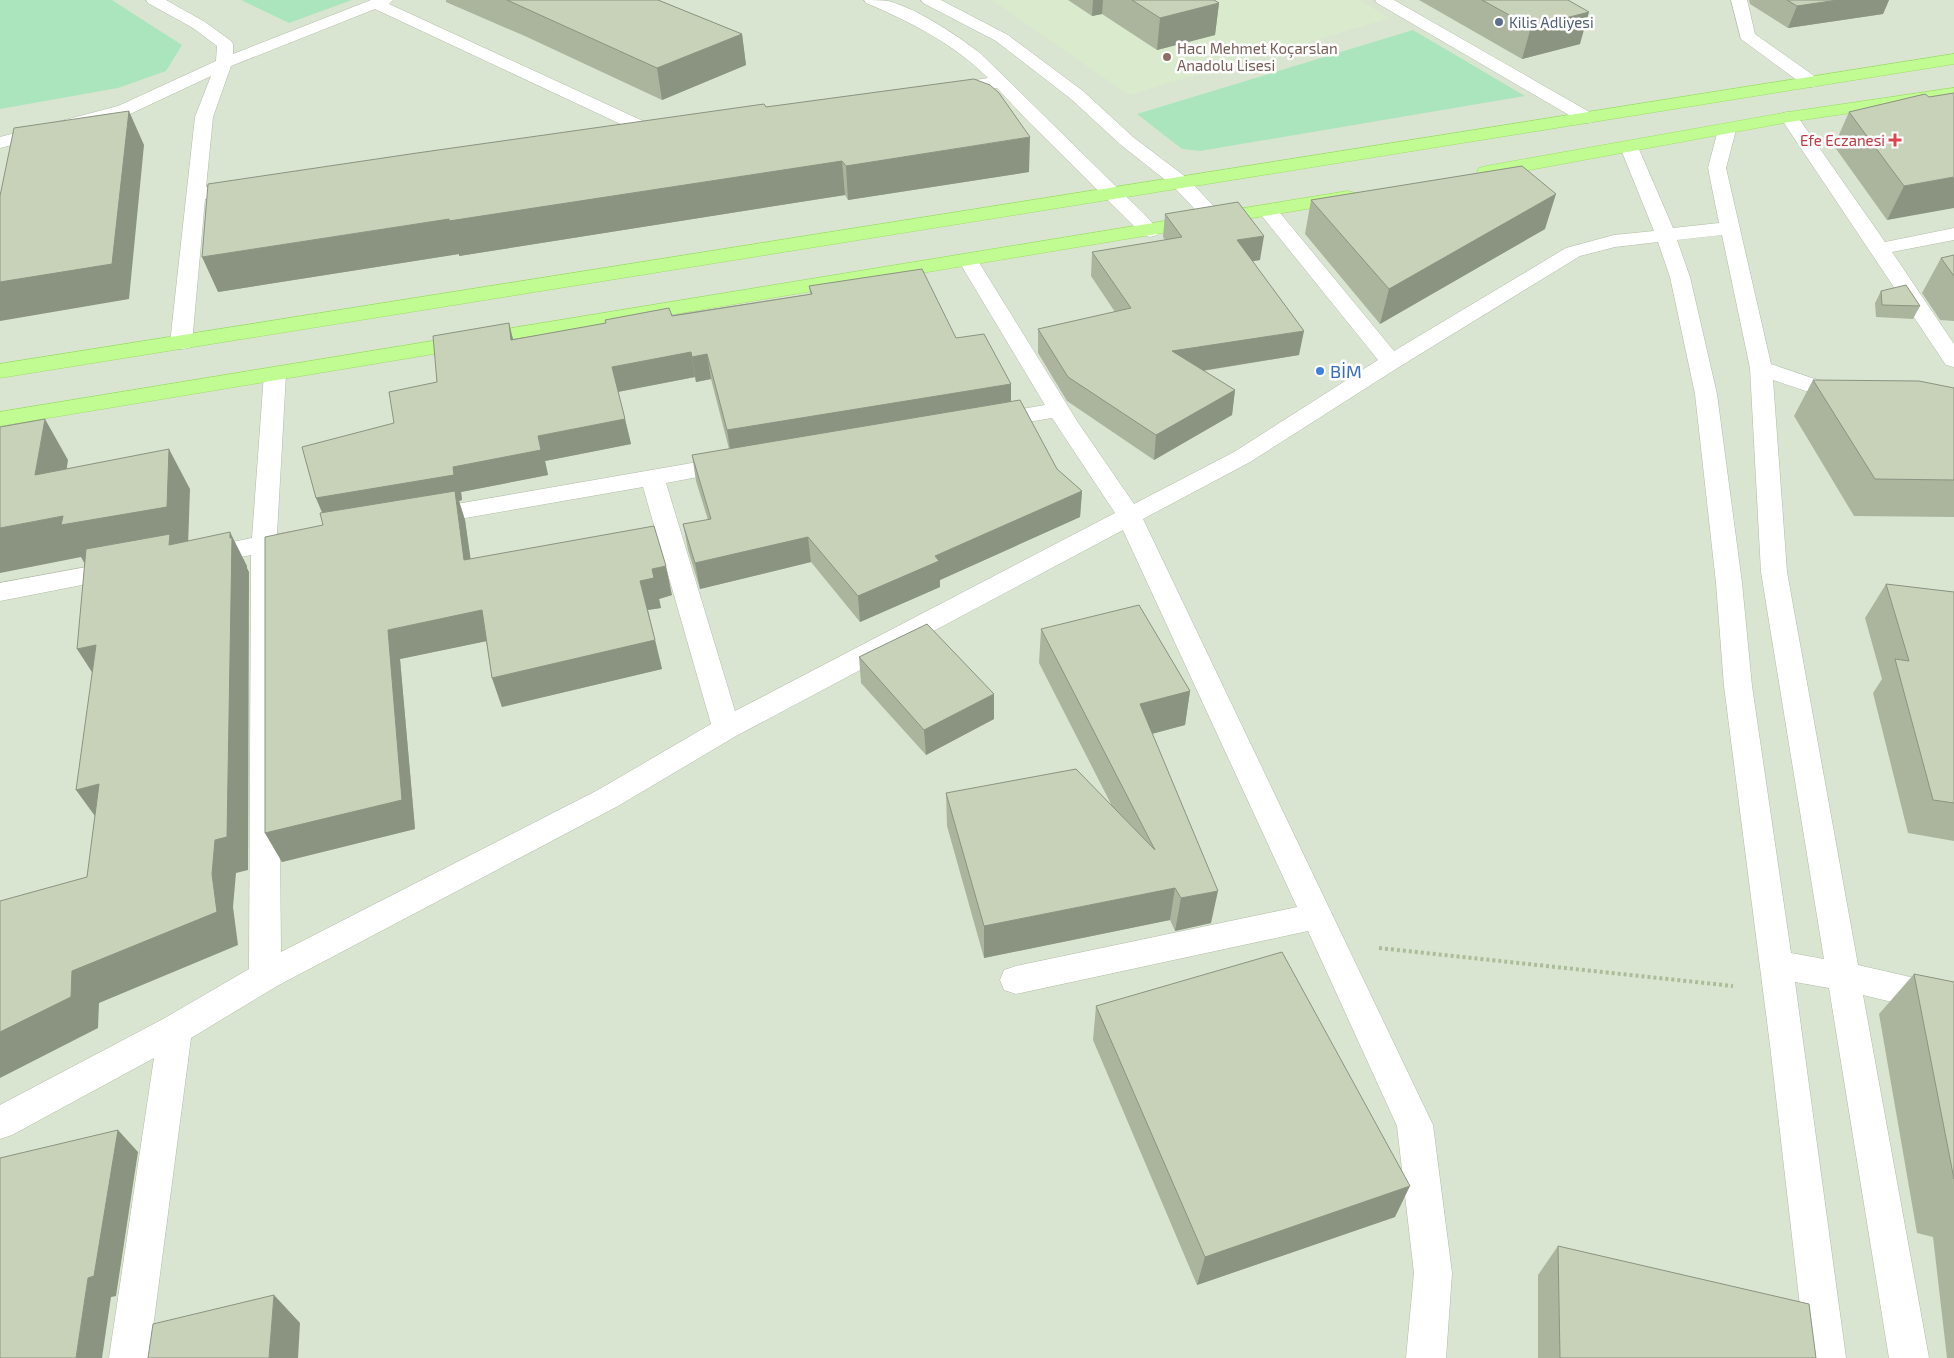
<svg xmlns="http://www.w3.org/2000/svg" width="1954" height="1358" viewBox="0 0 1954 1358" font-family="'Exo 2',sans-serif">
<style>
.residential{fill:#dae5d1}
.education{fill:#d9eacd}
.green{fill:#abe5bd}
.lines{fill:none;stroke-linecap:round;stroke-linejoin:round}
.minor-casing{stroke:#b1bca6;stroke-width:1}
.major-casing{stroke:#9be061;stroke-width:1}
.path{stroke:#abbd97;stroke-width:4;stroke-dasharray:3 3;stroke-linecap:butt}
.minor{fill:#fff;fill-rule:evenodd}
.major{fill:#c0fc91;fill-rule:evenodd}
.wall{fill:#abb59e}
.shaded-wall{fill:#8b9381}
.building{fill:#c7d2b8;stroke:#8b9381}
.service-dot{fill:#5c6f8a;stroke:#fff;stroke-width:2}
.education-dot{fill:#8d6e63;stroke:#fff;stroke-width:2}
.health-dot{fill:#e0444e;stroke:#fff;stroke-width:2}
.shop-dot{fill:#3f7fe0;stroke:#fff;stroke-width:2}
.labels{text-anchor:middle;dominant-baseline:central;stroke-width:5;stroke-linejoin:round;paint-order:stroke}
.far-service-label{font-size:15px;fill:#4e5e75;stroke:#fff;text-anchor:start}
.far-education-label{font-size:15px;fill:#785e54;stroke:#fff;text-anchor:start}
.far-health-label{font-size:15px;fill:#be3a42;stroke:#fff;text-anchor:end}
.shop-label{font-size:18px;fill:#366cbe;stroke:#fff;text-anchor:start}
</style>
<rect width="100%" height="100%" fill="#e9f1e3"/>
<path class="residential" d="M0 0H1954V1358H0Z"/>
<path class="education" d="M992 0H1359L1390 18 1129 95Z"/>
<path class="green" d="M0 0H112L182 45 166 71 118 88 0 109Z
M241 0H352L289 23Z
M1413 30 1525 96 1200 151 1182 149 1137 114Z"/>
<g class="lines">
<defs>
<path id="minor" d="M146 0H166L205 22 231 41 233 44V54L371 0H393L389 4 656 127 659 131 656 135 650 136 644 135 375 9 231 66 213 117 206 187 244 182 251 184 253 188 251 192 205 199 192 343 189 348 181 349 173 348 170 343 195 117 211 76 130 114 0 148V137L118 106 216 61 217 46 193 28 148 3Z
M864 0C872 0 881 0 888 1 920 10 953 33 980 53L1143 213 1160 231 1157 235 1150 237 1143 235 1026 119 997 88 950 94 944 93 941 89 944 85 988 78C954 44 911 22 866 3Z
M921 0H941L1008 35 1083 91 1133 137 1187 178 1223 216 1226 220 1223 224 1216 226 1209 224 1173 186 1121 145 1071 99 996 41 923 3Z
M1375 0H1394L1593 114 1596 118 1593 122 1587 123 1581 122 1377 3Z
M1731 0H1747L1755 34 1817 78 1820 82 1817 86 1811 87 1805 86 1741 39Z
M1789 112 1795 113 1885 242 1954 228V240L1892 252 1954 344V367L1946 365 1780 117 1783 113Z
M1727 125 1733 126 1736 130 1726 168 1771 364 1853 392 1856 397 1853 402 1845 404 1773 380 1787 572 1858 965 1954 987V1017L1863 995 1929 1358H1889L1829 988 1795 982 1846 1358H1806L1770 1045 1724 686 1716 583 1695 394 1670 277 1658 242 1615 247 1580 256 1399 367 1250 462 1143 519 1433 1125 1452 1273 1446 1358H1406L1414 1273 1397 1126 1308 931 1016 994 1004 990 1000 980 1004 970 1016 966 1297 907 1123 530 736 736 618 806 277 986 191 1038 149 1358H109L154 1058 12 1135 0 1139V1105L163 1019 249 969 251 555 201 565 192 562 188 556 192 550 252 538 264 374 267 369 275 367 283 369 286 374 277 534 301 530 310 532 314 538 310 544 277 551 281 952 598 790 711 724 643 487 425 525 416 523 413 517 416 511 732 456 740 459 744 464 740 469 666 483 735 711 1115 513 1052 418 992 428 984 426 980 421 984 416 992 414 1045 405 958 260 961 256 968 254 975 256 1077 421 1134 504 1234 452 1378 360 1262 216 1259 212 1262 208 1269 206 1276 208 1394 351 1566 248 1614 235 1654 231 1620 147 1623 143 1629 142 1635 143 1638 147 1673 228 1719 223 1708 168 1718 130 1721 126ZM1722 235 1750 368 1761 572 1824 959 1791 953 1752 686 1742 583 1717 394 1690 277 1677 240Z
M119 561 128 564 132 570 128 576 0 601V583Z"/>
<path id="major" d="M1954 54V64L0 378V364Z
M1954 88V98L1789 122 1486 178 1479 176 1477 172 1479 168 1486 166 1789 112Z
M1348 191 1355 193 1358 197 1355 201 0 426V412Z"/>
</defs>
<use href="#minor" class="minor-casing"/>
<use href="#major" class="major-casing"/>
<path class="path" d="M1379 948 1733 986"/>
<use href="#minor" class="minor"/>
<use href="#major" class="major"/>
</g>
<path class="wall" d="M446 0H658L742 34 746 65 662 100 527 37 446 2Z
M1068 0H1214L1219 3 1215 35 1157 50 1102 14 1092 16Z
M1419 0H1568L1580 44 1522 59Z
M1749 0H1889L1883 14 1788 28 1750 4Z
M1954 93 1887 220 1834 146 1849 112Z
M766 107 1029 172 848 200 845 195 459 256V254L218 292Z
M1311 200 1545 229 1380 324 1305 234Z
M1165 214 1260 260 1253 261 1299 355 1203 371 1235 390 1232 415 1154 460 1067 401 1038 353V329L1115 312 1091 276 1092 252 1165 240 1163 237Z
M1954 255V321L1940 320 1922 293 1941 258Z
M809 286 956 338 1011 402 1057 469 1082 491 1080 517 940 580V587L860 622 811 562 700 589 688 550 683 524 708 520 696 481 692 455 729 449 711 379 696 382 695 377 618 392 625 419 631 444 545 461 548 475 461 492 462 500 459 501 465 520 470 559 672 595 659 599 661 608 648 610 662 669 502 707 492 678 486 641 400 659 415 829 282 862 265 833 323 525 322 513 316 498 394 423 509 323 513 339 810 294Z
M1881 291 1920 306 1913 319 1876 317 1875 303Z
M1813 380 1954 388V517L1854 516 1794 416Z
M1886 584 1954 592V841L1908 833 1873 693 1882 679 1865 618Z
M1041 629 1190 691 1185 725 1152 734 1211 923 1175 931 1170 920 984 958 947 826 946 793 1111 804 1039 663Z
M859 657 994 694V719L926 755 861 683Z
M1914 974 1954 982V1358H1947L1933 1237 1917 1233 1879 1014Z
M1096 1006 1395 1217 1197 1285 1093 1040Z
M1558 1246 1816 1358H1538V1275Z"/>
<path class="shaded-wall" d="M1093 0H1103L1102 14 1092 16Z
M1838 0H1889L1883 14 1788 28 1797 6Z
M1219 3 1215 35 1157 50 1160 18Z
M1589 12 1580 44 1522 59 1531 27Z
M742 34 746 65 662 100 657 68Z
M129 111 144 145 129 299 0 321V282Z
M1030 137 1029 172 848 200 846 166Z
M842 161 845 195 459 256V254L218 292 202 257 449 219Z
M1954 177V208L1887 220 1904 186Z
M1556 194 1545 229 1380 324 1389 289Z
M1264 236 1260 260 1234 264 1237 240Z
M509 323 515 348 511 340Z
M1304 331 1299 355 1169 376 1172 351Z
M691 352 695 377 617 392 612 367Z
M707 354 711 379 696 382 692 357Z
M1011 384V409L731 455 727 430Z
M1235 390 1232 415 1154 460 1156 435Z
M45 419 68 460 60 516 35 475Z
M625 419 631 444 545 461 548 475 461 492 462 500 459 501 465 520 475 589 327 523 316 498 538 436Z
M169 449 190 489 188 547 86 566 81 557 0 573V528L63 516Z
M1082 491 1080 517 940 580V587L860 622 858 596 935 556Z
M230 532 247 566V568L249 572 248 870 236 873 233 907 238 945 99 1003 98 1028 0 1078V1032L72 971 212 874Z
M808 537 811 562 700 589 695 563Z
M666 566 672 595 659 599 661 608 647 610 640 581 652 569Z
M482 610 492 640 400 659 415 829 282 862 265 833 388 630Z
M655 640 662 669 502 707 492 678Z
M96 645 99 683 77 649Z
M1190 691 1185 725 1136 738 1140 704Z
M994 694V719L926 755 924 730Z
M99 784 100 823 76 790Z
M1175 888 1170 920 984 958V926Z
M1218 891 1211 923 1175 931 1181 898Z
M118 1130 138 1152 116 1296 111 1297 102 1358H76L88 1278Z
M1410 1186 1395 1217 1197 1285 1205 1257Z
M274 1295 300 1323 298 1358H269Z"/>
<path class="building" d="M507 0H658L742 34 657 68Z
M1132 0H1214L1219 3 1160 18Z
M1482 0H1568L1589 12 1531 27Z
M1787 0H1838L1797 6Z
M974 79 990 85 999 93 1030 137 846 166 842 161 449 221V219L202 257 208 184 417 153 764 104 766 107Z
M1954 93V177L1904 186 1849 112 1925 94 1929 97Z
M129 111 112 264 0 282V196L14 128Z
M1522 166 1556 194 1389 289 1311 200Z
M1238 202 1264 236 1237 240 1304 331 1172 351 1235 390 1156 435 1068 377 1038 329 1131 308 1092 252 1182 237 1165 214Z
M1954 255V276L1941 258Z
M922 269 956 338 984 334 1011 384 727 430 707 354 692 357 691 352 612 367 625 419 538 436 541 450 453 467 454 475 316 498 302 447 394 423 389 392 437 382 433 336 509 323 511 340 606 323 605 320 669 308 672 316 812 294 809 286Z
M1906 285 1920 306 1882 305 1881 291Z
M1813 380 1919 381 1954 388V480L1875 479Z
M1020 400 1057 469 1082 491 935 556 939 561 858 596 808 537 695 563 683 524 711 519 692 455Z
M45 419 35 475 169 449 167 507 61 525 63 516 0 528V427Z
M455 491 464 560 654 526 666 566 652 569 654 578 640 581 655 640 492 678 482 610 388 630 402 800 265 833V537L323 525 320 513Z
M230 532V538H232L227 837 215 840 212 874 217 912 72 971 71 997 0 1032V901L87 877 99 784 76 790 96 645 77 649 86 549 170 534 169 545Z
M1886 584 1954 592V803L1933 800 1895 659 1909 661Z
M1139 605 1190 691 1140 704 1218 891 1181 898 1175 888 984 926 946 793 1076 769 1155 850 1041 629Z
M927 624 994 694 924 730 859 657Z
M1282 952 1410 1186 1205 1257 1096 1006Z
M1914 974 1954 982V1179Z
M118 1130 94 1276 88 1278 76 1358H0V1158Z
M1558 1246 1809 1304 1816 1358H1560Z
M274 1295 269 1358H148L153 1324Z"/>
<circle class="service-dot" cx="1499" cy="22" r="5"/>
<circle class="education-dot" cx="1167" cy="57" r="5"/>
<path class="health-dot" d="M1892.5 132.5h5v5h5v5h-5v5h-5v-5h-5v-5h5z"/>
<circle class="shop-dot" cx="1320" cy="371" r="5"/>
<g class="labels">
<g class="far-service-label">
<text x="1509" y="22">Kilis Adliyesi</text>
</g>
<g class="far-education-label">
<text x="1177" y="48">Hacı Mehmet Koçarslan<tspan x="1177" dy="17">Anadolu Lisesi</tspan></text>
</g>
<g class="far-health-label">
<text x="1885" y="140">Efe Eczanesi</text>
</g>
<g class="shop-label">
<text x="1330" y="371">BİM</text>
</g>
</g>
</svg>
